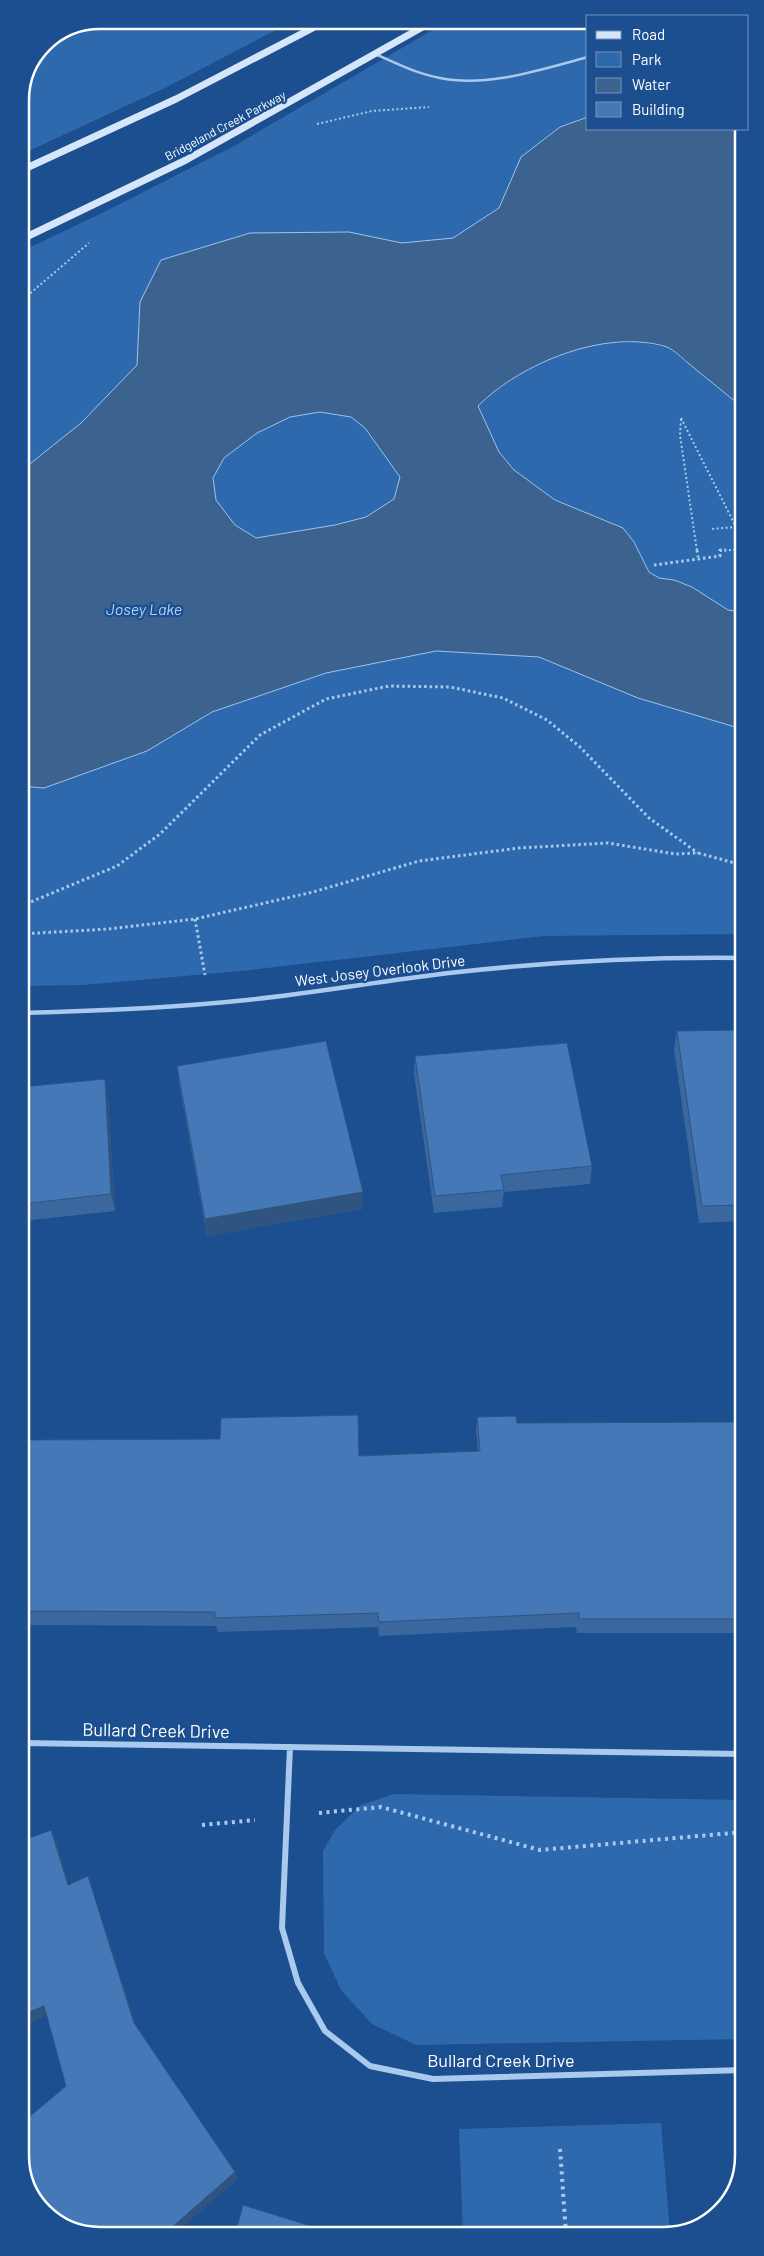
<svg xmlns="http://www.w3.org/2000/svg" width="764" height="2256" viewBox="0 0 764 2256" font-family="Barlow,sans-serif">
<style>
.green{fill:#2e69ad}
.water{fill:#3c6290;stroke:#9cc4f0;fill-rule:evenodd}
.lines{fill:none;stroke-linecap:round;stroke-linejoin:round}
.path-far2{stroke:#a9c9ee;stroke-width:2;stroke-dasharray:2 2.5;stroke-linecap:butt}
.path-far1{stroke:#a9c9ee;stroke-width:3;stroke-dasharray:2.5 3;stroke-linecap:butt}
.path{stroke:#a9c9ee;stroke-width:4;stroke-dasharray:3 4.5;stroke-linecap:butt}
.lane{stroke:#a9c9ee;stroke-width:2.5}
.street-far1{stroke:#a9c9ee;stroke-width:4.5}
.street{stroke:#a9c9ee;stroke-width:6}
.secondary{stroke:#d6e6fa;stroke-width:7}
.wall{fill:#3a679d}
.shaded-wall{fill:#305480}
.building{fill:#4478b7;stroke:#305480}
.labels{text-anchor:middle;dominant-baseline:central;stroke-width:4.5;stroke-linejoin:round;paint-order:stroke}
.far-street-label{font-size:12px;fill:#fff;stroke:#1b4f8f}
.street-label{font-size:15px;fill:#fff;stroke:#1b4f8f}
.water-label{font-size:16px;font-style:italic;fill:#b5d3f5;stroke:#1b4f8f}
.near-street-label{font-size:18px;fill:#fff;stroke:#1b4f8f}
.rim{fill:none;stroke:#fff;stroke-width:2.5}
</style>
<rect width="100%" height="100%" fill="#1b4f8f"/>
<path class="green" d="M99 20H295L167 87 20 155V94L43 43Z
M450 20H588V117L559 127 521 157 499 208 453 238 402 243 349 232 140 302 137 365 81 423 21 471 20 252 102 213 234 146Z
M640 342 669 348 742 407V612L728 610 692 587 674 580 659 578 649 572 634 542 623 528 555 500 514 470 499 452 478 406C509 377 554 351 597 344 611 342 626 343 640 342Z
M320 412 351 417 365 428 400 477 394 499 366 517 335 525 256 538 235 525 216 500 213 478 224 458 257 433 290 417Z
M436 651 539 657 638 698 742 729V934L544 936 240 971 83 985 21 986V786L44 788 147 751 212 712 326 673Z
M394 1794 744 1800V2039L416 2045 372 2024 341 1990 324 1953 323 1851 335 1830 361 1805Z
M661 2123 670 2233 463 2234 459 2129Z"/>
<path class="water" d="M588 117V129H741L742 407C724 392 706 378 688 363 682 358 674 350 667 347 606 328 521 363 478 406L499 452 514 470 555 500 623 528 634 542 649 572 659 578 674 580 692 587 728 610 742 612V729L638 698 539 657 436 651 326 673 212 712 147 751 44 788 21 786V471L81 423 137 365 140 302 161 260 250 233 349 232 402 243 453 238 499 208 521 157 560 127ZM320 412 351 417 365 428 400 477 394 499 366 517 335 525 256 538 235 525 216 500 213 478 224 458 257 433 290 417Z"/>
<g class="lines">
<path class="path-far2" d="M317 124 372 111 429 107
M20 302 89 243
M681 418 736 527 712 529
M681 419 680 435 697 551
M720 551 742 549"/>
<path class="path-far1" d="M697 550 698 557
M654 565 720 556V550H726
M21 906 117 866 160 834 260 735 326 699 389 686 450 687 503 698 547 720 580 747 649 818 698 853
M195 919 205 975
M21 934 108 929 195 919 313 892 419 861 519 848 608 843 675 854 698 853 742 865"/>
<path class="path" d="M319 1813 381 1807 540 1850 744 1832
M202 1825 255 1820
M560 2149 566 2234"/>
<path class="lane" d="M375 54C396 63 417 74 440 78 488 88 542 69 588 57"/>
<path class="street-far1" d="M21 1013C96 1011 172 1008 247 1000 314 993 381 981 449 973 546 962 644 957 742 958"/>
<path class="street" d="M22 1743 743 1754
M290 1747 282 1928 298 1983 325 2031 370 2066 433 2079 744 2070"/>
<path class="secondary" d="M20 171 176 99 328 20
M20 240 186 160 435 20"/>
</g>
<path class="wall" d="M743 1030V1221L699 1223 674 1049 677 1031Z
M415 1056 592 1166 590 1184 504 1192 502 1207 434 1213 414 1074Z
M177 1066 363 1192V1209L207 1236 179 1083Z
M21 1087 108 1097 115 1211 23 1221 24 1240H22Z
M477 1417 517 1423 743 1422V1633H577L576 1627 379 1636 378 1627 218 1632 216 1626 22 1625V1438L23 1440 359 1456 478 1451 476 1432Z"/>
<path class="shaded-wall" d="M105 1079 108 1097 115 1211 111 1194Z
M363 1192V1209L207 1236 205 1219Z
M21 1215 23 1221 24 1240 22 1232Z
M51 1830 56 1841 72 1896 68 1885Z
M88 1876 92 1887 138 2032 134 2023Z
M44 2006 49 2015 22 2026V2015Z
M235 2172 238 2179 173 2235 162 2236Z"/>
<path class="building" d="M743 1030V1205L702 1206 677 1031Z
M326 1041 363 1192 205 1219 177 1066Z
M567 1043 592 1166 501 1175 504 1190 435 1196 415 1056Z
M105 1079 111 1194 21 1204V1087Z
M358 1415 359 1456 480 1451 477 1417 516 1416 517 1423 743 1422V1619H579V1613L379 1622 378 1613 215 1618V1612L22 1611V1440L220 1439 221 1418Z
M51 1830 68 1885 88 1876 134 2023 235 2172 162 2236H94L47 2216 23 2177V2122L66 2086 44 2006 22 2015V1841Z
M243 2205 340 2235H235Z"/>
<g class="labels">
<g class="far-street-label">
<text transform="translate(225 125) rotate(-28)">Bridgeland Creek Parkway</text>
</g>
<g class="street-label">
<text transform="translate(380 970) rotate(-7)">West Josey Overlook Drive</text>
</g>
<g class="water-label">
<text x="144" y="608">Josey Lake</text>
</g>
<g class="near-street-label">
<text transform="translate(156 1730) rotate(1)">Bullard Creek Drive</text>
<text x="501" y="2060">Bullard Creek Drive</text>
</g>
</g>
<path d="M0 0H764V2256H0ZM100 29H664A71 71 0 0 1 735 100V2156A71 71 0 0 1 664 2227H100A71 71 0 0 1 29 2156V100A71 71 0 0 1 100 29Z" fill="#1b4f8f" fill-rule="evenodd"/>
<path class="rim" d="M100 29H664A71 71 0 0 1 735 100V2156A71 71 0 0 1 664 2227H100A71 71 0 0 1 29 2156V100A71 71 0 0 1 100 29Z"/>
<rect x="586" y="15" width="162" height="115" fill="#1b4f8f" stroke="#7695bc"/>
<rect x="596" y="31" width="25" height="8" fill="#d6e6fa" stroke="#7695bc"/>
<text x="632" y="40" font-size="15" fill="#ffffff">Road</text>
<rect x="596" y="52" width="25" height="15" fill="#2e69ad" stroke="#7695bc"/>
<text x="632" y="65" font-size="15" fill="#ffffff">Park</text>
<rect x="596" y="78" width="25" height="15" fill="#3c6290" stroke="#7695bc"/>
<text x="632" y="90" font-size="15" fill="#ffffff">Water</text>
<rect x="596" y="102" width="25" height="15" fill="#4478b7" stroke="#7695bc"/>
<text x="632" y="115" font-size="15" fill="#ffffff">Building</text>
</svg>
